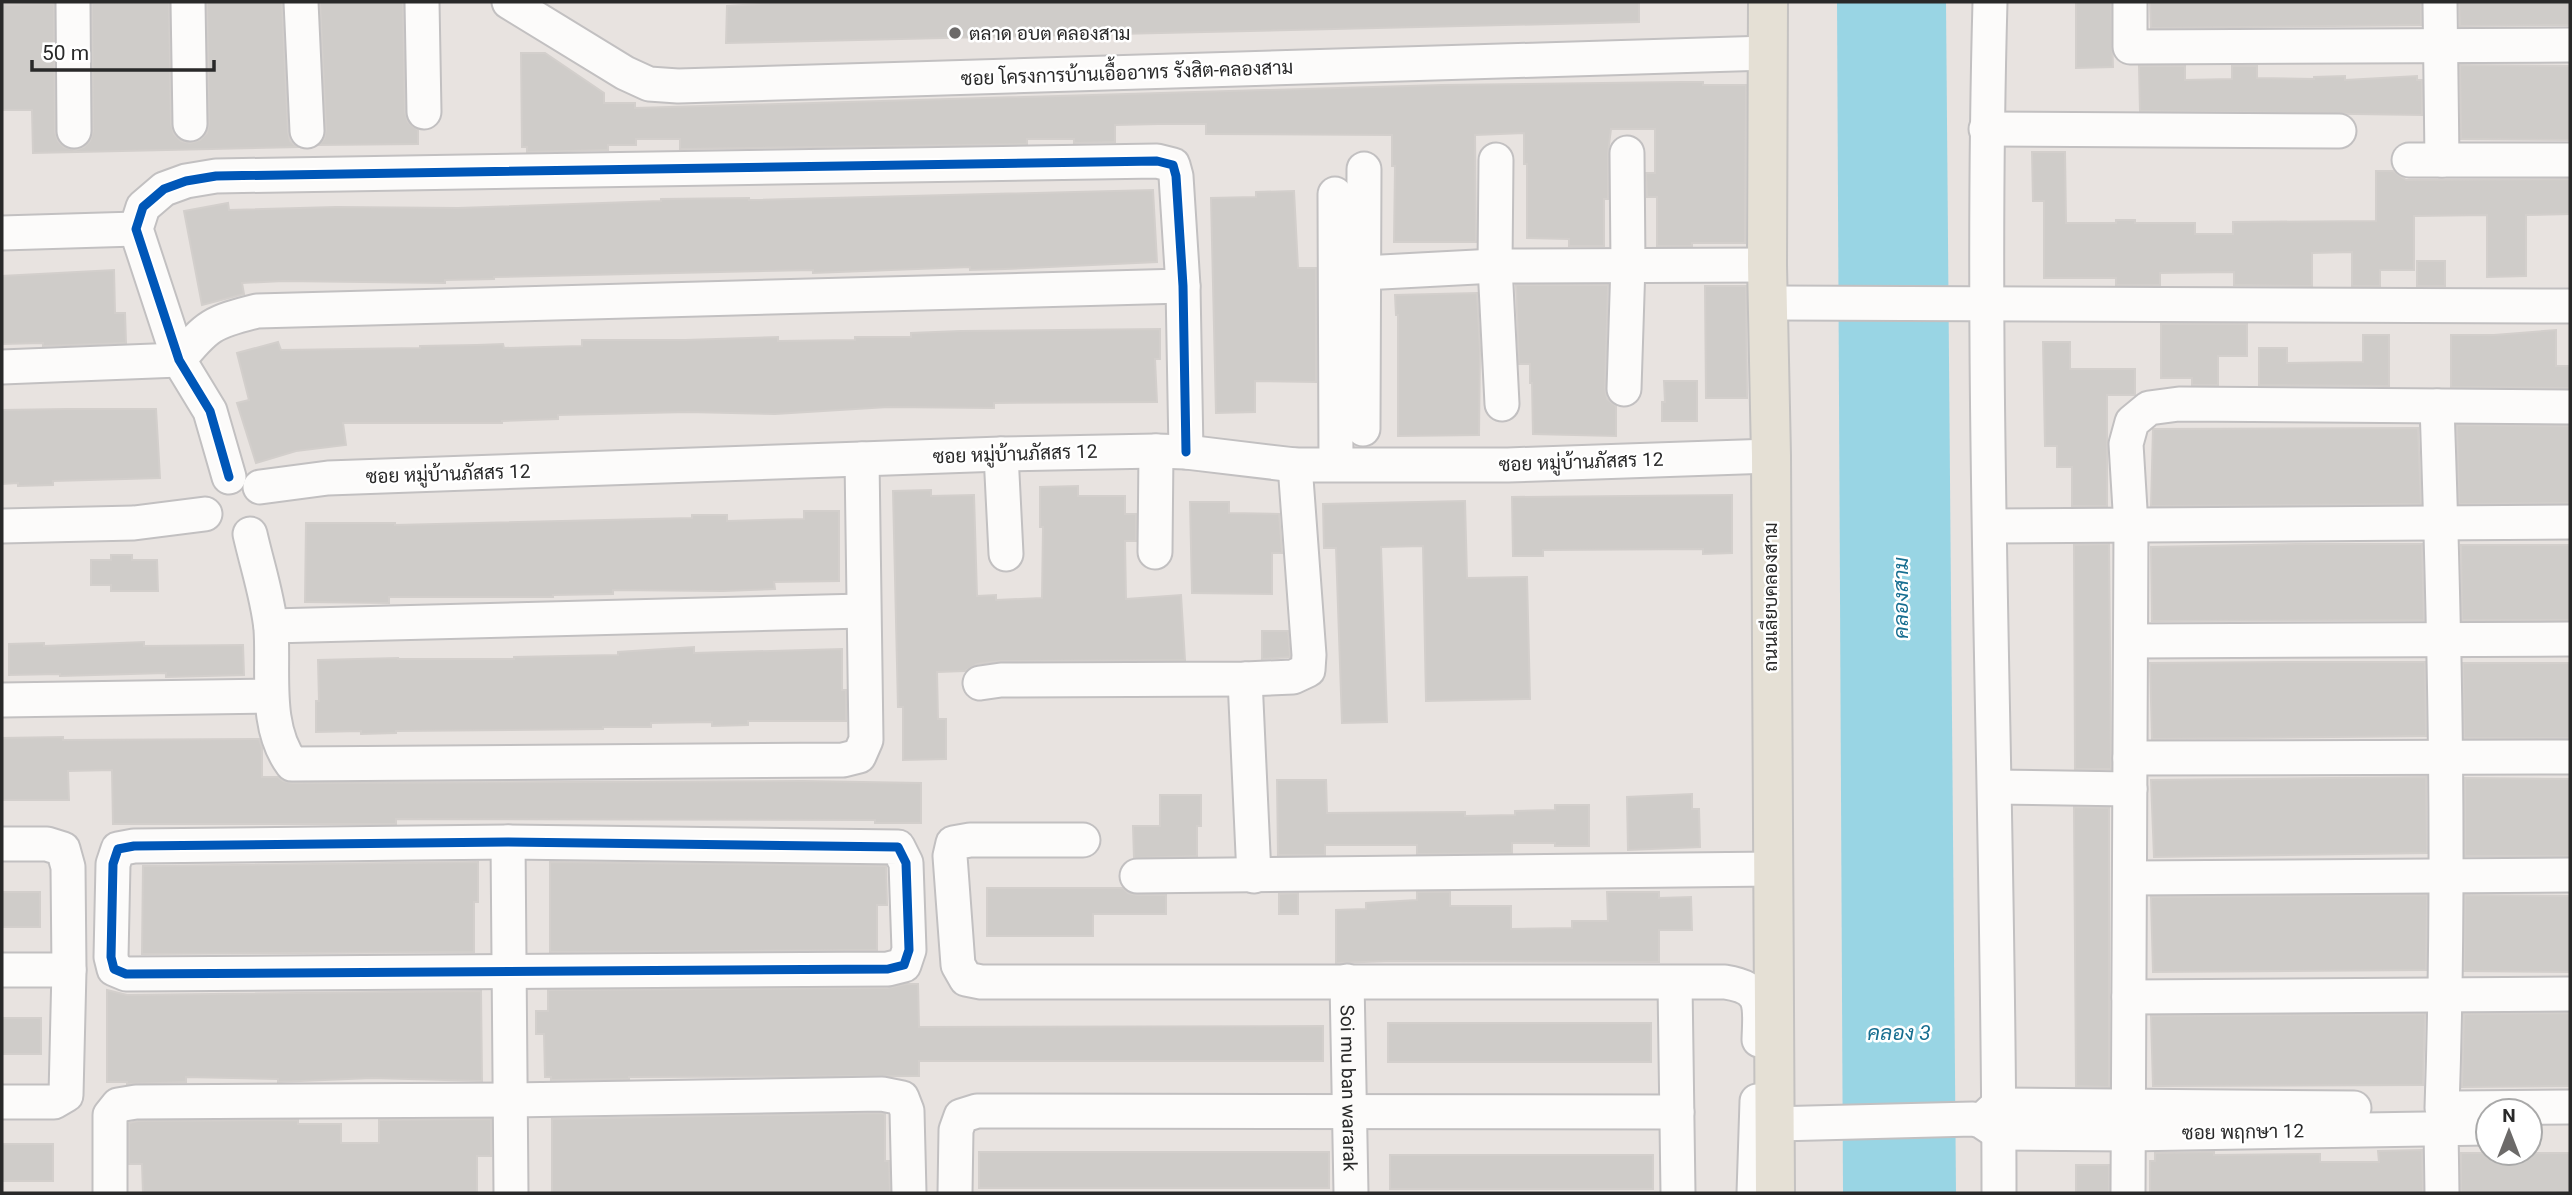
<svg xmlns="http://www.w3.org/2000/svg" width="2572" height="1195" viewBox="0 0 2572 1195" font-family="Roboto,Sarabun,sans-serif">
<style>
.water{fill:#99d5e4}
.building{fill:#cfccc9;stroke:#d3cfcc;stroke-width:2}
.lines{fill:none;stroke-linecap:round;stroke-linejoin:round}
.minor-casing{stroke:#c2c0c1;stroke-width:37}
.major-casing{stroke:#c4c2c1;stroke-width:42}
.minor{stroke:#fcfbfa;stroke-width:33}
.major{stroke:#e5e0d5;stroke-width:38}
.cycleway-casing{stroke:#fff;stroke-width:13}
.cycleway{stroke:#0057b8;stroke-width:9}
.poi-dot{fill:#6c6a69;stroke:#fff;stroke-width:2.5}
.labels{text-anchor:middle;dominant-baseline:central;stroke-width:5;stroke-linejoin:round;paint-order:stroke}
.poi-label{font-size:19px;fill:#292929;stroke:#fff;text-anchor:start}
.street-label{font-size:19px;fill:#292929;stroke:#fff}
.water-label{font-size:21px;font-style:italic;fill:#176e90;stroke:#fff}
</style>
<rect width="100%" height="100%" fill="#e8e3e0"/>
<path class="water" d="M1837 2H1946L1956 1193H1843Z"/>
<path class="building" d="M169 2 171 124 174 134 181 141 190 143 200 140 207 133 209 124 207 2H282L288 132 290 141 297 147 33 153 32 110H2V5L54 4 55 132 58 141 64 147 75 150 84 147 90 141 93 131 92 3Z
M320 2H403L405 112 408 122 418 130V144L319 145 324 139 326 130Z
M790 2H1639V22L726 43 727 6Z
M2076 2H2111L2113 67 2076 68Z
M2150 2H2421V25L2151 28Z
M2459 2H2570V25L2460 26Z
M521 53H545L604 93V103H635V108L1442 85 1682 82H1703V85H1746L1745 243H1692V246H1657V197H1647L1646 173H1655V129H1611L1608 153V199H1604V246H1569V239L1527 238V164H1524V133L1475 135 1476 242H1394L1395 166H1392V135L1206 134V124H1158L1115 125V142L1074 143V139H1027V144L680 149V139H636V145H608V150L527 152V147H522Z
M2460 65 2570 66V140L2461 139Z
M2139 66H2185V80L2232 79V66H2257V78L2314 79V77L2345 76V80L2417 76V80H2422V115L2140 111Z
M2032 152H2065L2066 223H2116V220H2135V223H2195V234H2233V222L2376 221V171H2393L2406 180 2570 179V214L2526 215V276L2487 277V215L2414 216V270H2380V286H2352V252L2312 253V286L2234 285V272L2160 273V285H2116V278H2044V201H2033Z
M1153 190 1157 262 1005 269 970 270V267L813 273V270L494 277V279L445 280V283L283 281 242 283 244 294 202 305 184 211 228 203 229 210 336 207 458 208 661 201V199L749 198V200Z
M1294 191 1298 268H1316V382L1255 381V412L1216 413 1211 198 1256 197V192Z
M2417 261H2445V286H2417Z
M114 270 115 313H125L126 343 43 346V343L2 344V276Z
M1516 285H1608L1605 388 1607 399 1616 406V436L1533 434 1532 383H1530V364H1519Z
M1705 286H1746L1747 398H1706Z
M1477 293 1480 350 1479 435 1398 436V315H1396L1395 295Z
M2161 324H2247V356H2218V385H2192V378H2161Z
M1160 329V359H1155L1157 402 994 403V408L888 407 775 414 688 412 558 415V419L502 421V423H343L346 445 296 451 256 463 237 403 249 400 237 353 278 342 281 350 420 348V346L477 345 503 344 504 348 582 346V340H685L778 337V341L855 340V337H911V333L961 331Z
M2556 330V366H2570V388L2451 387V335H2494Z
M2363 335H2389V386L2259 385V348H2287V363L2363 362Z
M2043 342H2070V369H2135V395H2107V506H2072V467H2057V446H2045Z
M1664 381H1697V421H1662V402H1665Z
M67 409H156L160 478 53 481V485L18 486V483L2 484V410Z
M2457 425 2570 426V503L2459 504Z
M2418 428 2421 504 2151 506 2153 429Z
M1078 486V496H1125V514H1136V541H1125L1126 599 1181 595 1185 660 1001 661 977 664 965 671 937 672 938 719H946V759L903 760V707H898L893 491 931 490V496L974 495 977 596 996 595V600L1042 598 1043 527H1040V487Z
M1732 495V553L1703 554V549L1543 550V556H1513L1512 497Z
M1465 501 1467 578 1527 577 1530 699 1426 701 1423 546 1381 547 1387 722 1342 723 1336 548H1324L1323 504Z
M1190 502H1229V513L1279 514 1282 553H1272V594L1192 593Z
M804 511H839V581L774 582 775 589 723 591 613 590V594L553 595V597H389V603L305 602 306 523H395V525L692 518V515H727V521L804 519Z
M2109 544 2111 769H2075L2074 545Z
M2297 544H2422L2424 620 2152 621 2151 547Z
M2461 545H2570V620H2462Z
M111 555H132V560H157L158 591H111V585H91V560H111Z
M1262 631H1288L1290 657 1262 659Z
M144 642V646L243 645 244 675 166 677V673L60 676V674L9 675V644L44 643V646Z
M694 647V653L842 649V690H846V721H748V725L712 726V722L651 723V727H603V729L396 731V733L361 734V731L316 732V701H319L318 660 398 658V659H514V657L618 655V652Z
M2292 662H2425L2426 736 2152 739 2150 663Z
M2463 663H2570V738H2464Z
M63 737V740L259 739 262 748V777H278L283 781 292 783 803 781 921 783V823H875V820L396 819V824H113L112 770 68 771 69 800H2V738Z
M2426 777 2427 853 2154 857 2151 780Z
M2465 778 2570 779V856H2465Z
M1277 780H1326L1327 813 1465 812V816L1515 815V811L1555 810V805H1589V846H1555V843H1512V853L1417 854V845H1325V855H1278Z
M1692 794V809H1699L1700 847 1628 850 1627 797Z
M1160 795H1201V826H1197V856L1134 858 1133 826H1160Z
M2074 807 2109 808V1087L2076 1086Z
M478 862V902H474V952L142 954 143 866Z
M550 862 886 866 887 905H877V950L550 952Z
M987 888H1123L1128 893 1137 895H1166V914H1093V936H987Z
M2 892H40V927H2Z
M1417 892H1450V906H1511V929L1572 928V921H1608L1607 892H1659V898L1691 897 1692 930H1659V962L1392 961 1336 963V910L1366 909V903L1417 900Z
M1298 893V914H1279V894Z
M2427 895 2426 970 2153 972 2151 897Z
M2465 895 2570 896V972L2464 971Z
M906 984H918L919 1027 1323 1026V1061H919V1076L629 1077V1079L551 1080V1077H545L544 1034H536V1011H548V990L888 988Z
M107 990 127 995 481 991 482 1081 372 1078 278 1082V1079L186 1077V1082L127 1084V1082H107Z
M2570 1013V1086L2462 1087 2464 1014Z
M2425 1014 2423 1085 2153 1086 2151 1016Z
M2 1018H41V1054H2Z
M1388 1023H1651V1062H1388Z
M880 1113 885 1114V1161H889L890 1193H552V1119Z
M491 1119V1156H477V1193H143L142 1164H129V1123L138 1121 298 1120V1124H341V1143H379V1120Z
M2 1144H53V1181H2Z
M2422 1150 2423 1193H2150V1161H2155V1153L2214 1152V1155L2320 1154V1162H2379L2378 1151Z
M979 1152H1329V1188H979Z
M2461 1153H2570V1193H2461Z
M1390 1155H1653V1189H1390Z
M2076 1165H2109V1193H2076Z"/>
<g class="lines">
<defs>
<g id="minor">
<path d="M73 2 74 131"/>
<path d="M188 2 190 124"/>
<path d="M301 2 307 131"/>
<path d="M422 2 424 112"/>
<path d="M509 2 625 73 649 84 678 86 1768 53"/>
<path d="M1990 2C1979 399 1999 796 1999 1193"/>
<path d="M2130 2V47L2570 45"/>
<path d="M2440 2 2442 160"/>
<path d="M1986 129 2339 131"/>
<path d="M1496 160 1495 266 1502 404"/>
<path d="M2409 160H2570"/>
<path d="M1335 194 1336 463"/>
<path d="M2 233 136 229"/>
<path d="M1363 273 1495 266 1767 265"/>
<path d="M1767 303 2570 306"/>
<path d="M2 367 179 360C207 325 213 322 257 311L1183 286"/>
<path d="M1624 389 1628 264 1627 153"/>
<path d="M2437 406C2445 640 2450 874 2442 1108"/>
<path d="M1363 429 1364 169"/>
<path d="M1001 454 1006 554"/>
<path d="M229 477 210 411 179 360 136 229 143 207 164 189 186 181 216 176 1157 161 1173 165 1176 176 1183 286 1186 452"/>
<path d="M260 487 328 478 1001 454 1156 451 1186 452 1295 465H1508L1771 456"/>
<path d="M2 526 134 523 205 514"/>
<path d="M1990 526 2570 522"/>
<path d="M250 534C257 565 268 598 271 629 274 672 264 727 292 764L843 760 859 756 866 740 862 459"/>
<path d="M1155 552 1156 451"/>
<path d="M271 626 863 611"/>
<path d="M2131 641 2570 639"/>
<path d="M1245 679 1254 876"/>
<path d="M980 683 1001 680 1245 679 1293 677 1308 670 1309 655 1295 465"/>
<path d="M2 700 271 696"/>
<path d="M2130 758 2570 757"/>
<path d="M1995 787 2130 789"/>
<path d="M1083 840H970L953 843 950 856 958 965 966 979 981 982H1725C1765 988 1760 1006 1759 1040"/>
<path d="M508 842 898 847 906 863 909 950 904 965 888 969 126 974 114 969 111 957 113 864 118 849 134 846Z"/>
<path d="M508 842 511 1193"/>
<path d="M2 844H47L63 849 68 867 69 970 66 1095 54 1102H2"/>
<path d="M1137 876 1773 869"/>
<path d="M2130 878 2570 875"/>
<path d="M2 970H69"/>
<path id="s1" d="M1347 981 1351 1193"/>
<path d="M1675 983 1678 1193"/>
<path d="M2129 997 2570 994"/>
<path d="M2454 1108 2570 1107"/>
<path d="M1983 1119 1998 1105 2354 1108"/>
<path d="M1773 1124 1973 1119 1981 1121 1999 1133 2128 1134 2488 1128"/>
<path d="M2441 1129 2442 1193"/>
<path d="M110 1193V1115L118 1105 136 1102 510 1100 882 1094 902 1098 907 1111 909 1193"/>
<path d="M955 1193 956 1130 961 1116 977 1111 1677 1112"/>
<path d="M1754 1193 1757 1101"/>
<path d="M2128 1193 2131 526 2126 444 2132 422 2149 408 2179 404 2570 407"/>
</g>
<path id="major" d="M1768 2 1767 265 1771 456 1775 1193"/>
</defs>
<use href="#minor" class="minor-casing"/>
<use href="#major" class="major-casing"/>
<use href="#minor" class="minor"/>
<use href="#major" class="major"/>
<defs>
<path id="cycleway" d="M229 477 210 411 179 360 136 229 143 207 164 189 186 181 216 176 1157 161 1173 165 1176 176 1183 286 1186 452
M508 842 898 847 906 863 909 950 904 965 888 969 126 974 114 969 111 957 113 864 118 849 134 846Z"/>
</defs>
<use href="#cycleway" class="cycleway-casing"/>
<use href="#cycleway" class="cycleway"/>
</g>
<circle class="poi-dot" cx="955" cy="33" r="7"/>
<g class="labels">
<g class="poi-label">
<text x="969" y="33">ตลาด อบต คลองสาม</text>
</g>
<g class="street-label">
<text transform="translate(1127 73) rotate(-2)">ซอย โครงการบ้านเอื้ออาทร รังสิต-คลองสาม</text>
<text transform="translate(1015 454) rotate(-2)">ซอย หมู่บ้านภัสสร 12</text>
<text transform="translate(1581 462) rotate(-2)">ซอย หมู่บ้านภัสสร 12</text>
<text transform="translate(448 474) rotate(-2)">ซอย หมู่บ้านภัสสร 12</text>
<text transform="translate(1770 597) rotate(-90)">ถนนเลียบคลองสาม</text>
<text stroke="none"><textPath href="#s1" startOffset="107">Soi mu ban wararak</textPath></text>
<text transform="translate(2243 1132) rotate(-1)">ซอย พฤกษา 12</text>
</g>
<g class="water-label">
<text transform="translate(1901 598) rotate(-90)">คลองสาม</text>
<text x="1899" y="1033">คลอง 3</text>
</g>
</g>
<rect width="2572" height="1195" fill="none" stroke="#292929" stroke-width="7"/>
<g transform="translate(2509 1132)"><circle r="33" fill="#ffffff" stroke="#a9a9a9" stroke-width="2"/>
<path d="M0-5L12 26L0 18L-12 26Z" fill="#6c6a69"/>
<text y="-10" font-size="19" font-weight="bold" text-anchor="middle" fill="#292929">N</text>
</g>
<path d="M32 60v10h182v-10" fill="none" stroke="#292929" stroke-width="3.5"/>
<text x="42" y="60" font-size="21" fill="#292929" stroke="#ffffff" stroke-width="5" paint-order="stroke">50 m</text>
</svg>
